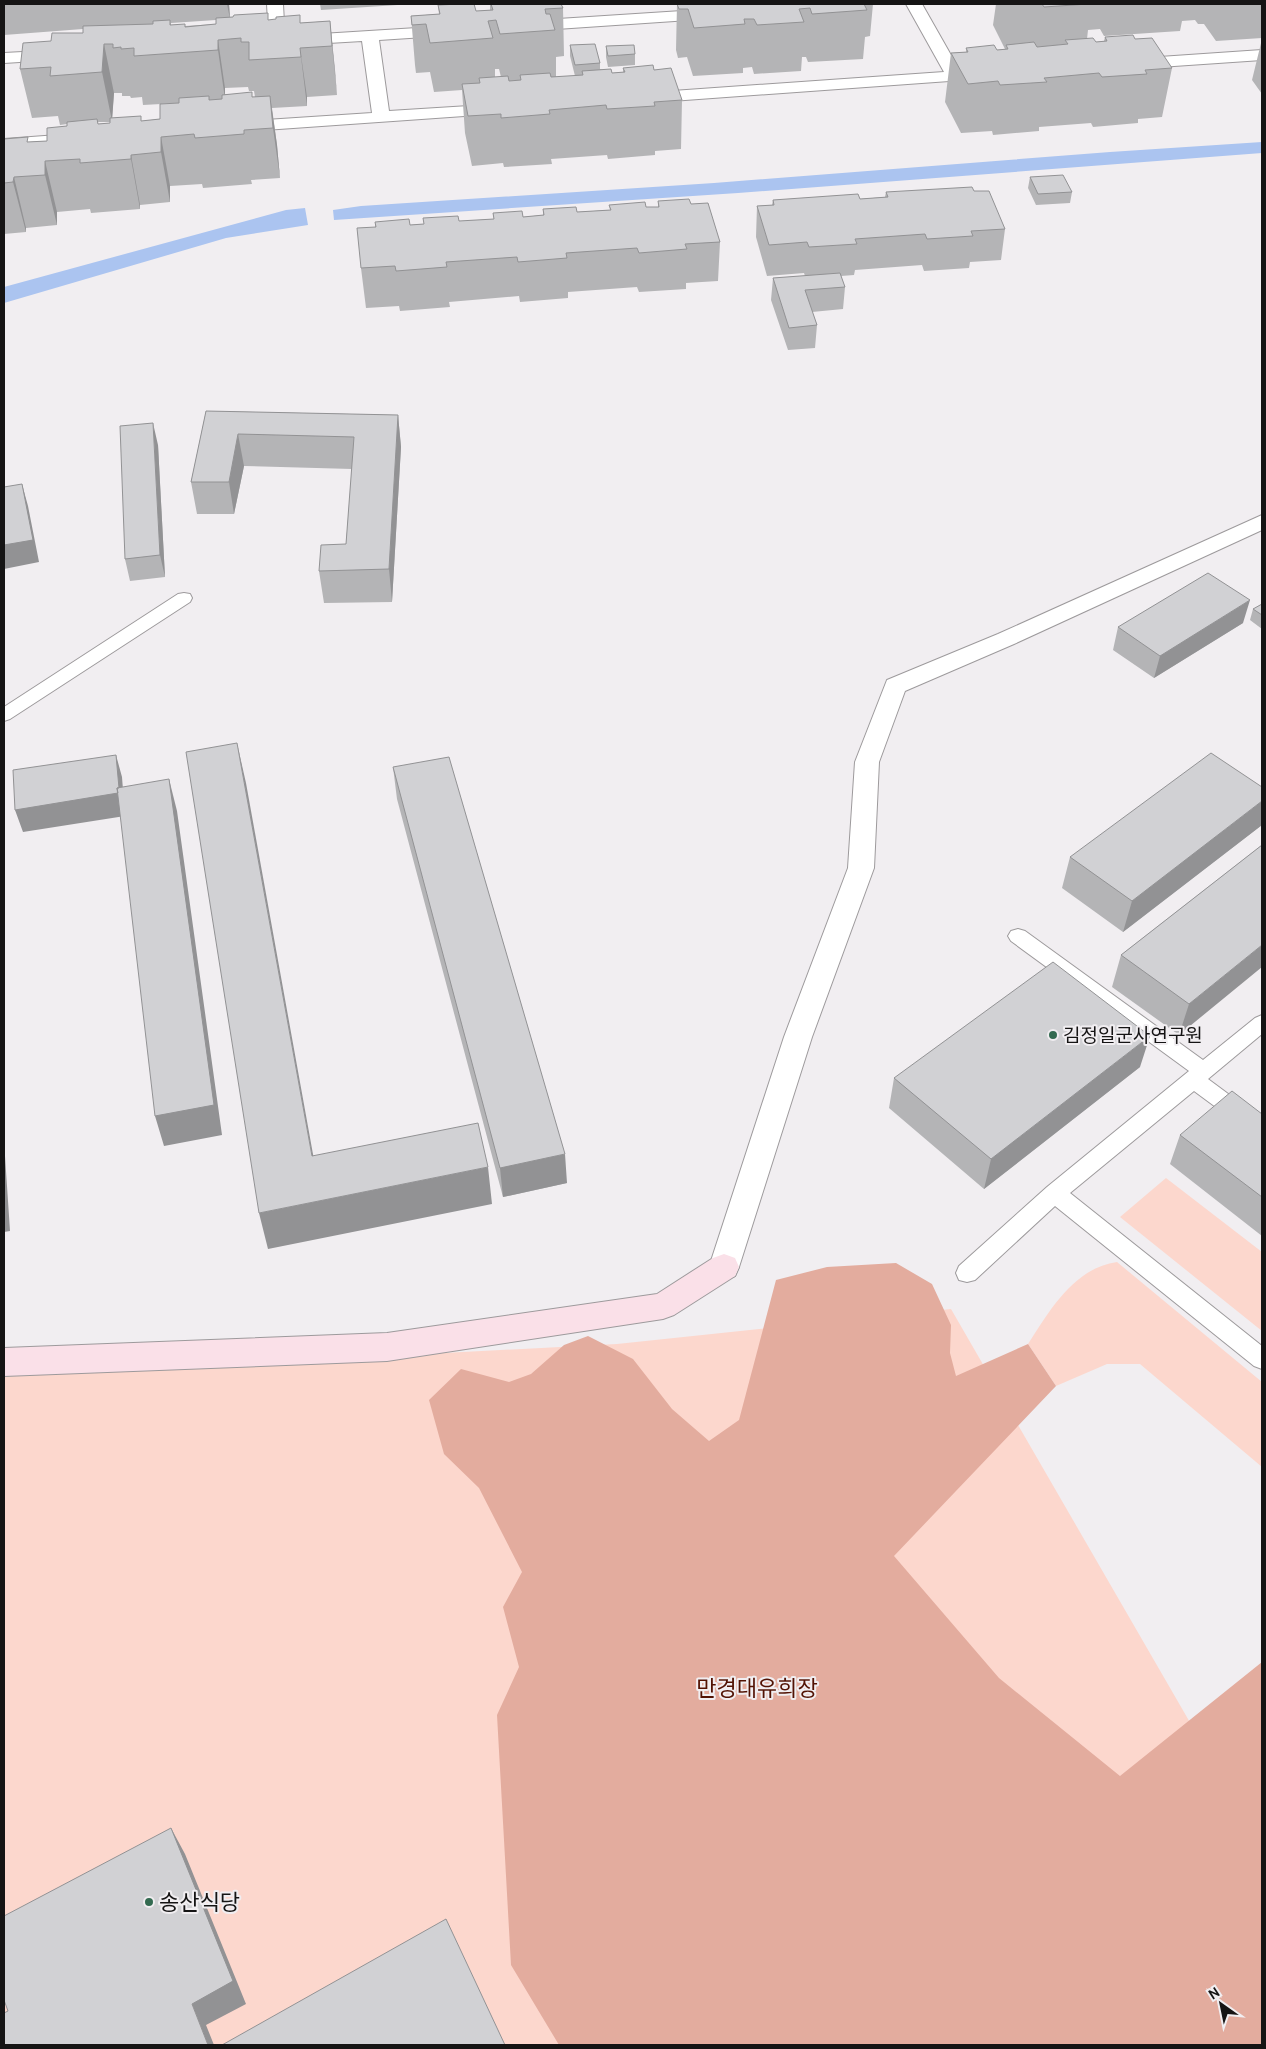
<svg xmlns="http://www.w3.org/2000/svg" width="1266" height="2049" viewBox="0 0 1266 2049" font-family="Cabin,'Noto Sans KR',sans-serif">
<style>
.green{fill:#fcd7cd}
.forest{fill:#e3ac9e}
.water{fill:#abc4f0}
.lines{fill:none;stroke-linecap:round;stroke-linejoin:round}
.lane-casing{stroke:#9d9a9c;stroke-width:2}
.street-casing{stroke:#9d9a9c;stroke-width:2}
.secondary-casing{stroke:#9d9a9c;stroke-width:2}
.lane{fill:#fff;fill-rule:evenodd}
.street{fill:#fff;fill-rule:evenodd}
.secondary{fill:#fae0e8;fill-rule:evenodd}
.wall{fill:#b4b4b6;fill-rule:evenodd}
.shaded-wall{fill:#929294}
.building{fill:#d1d1d4;stroke:#929294}
.poi-dot{fill:#336a50;stroke:#f1eef1;stroke-width:2}
.labels{text-anchor:middle;dominant-baseline:central;stroke-width:4;stroke-linejoin:round;paint-order:stroke}
.poi-label{font-size:19px;fill:#151414;stroke:#f1eef1;text-anchor:start}
.near-park-label{font-size:22px;fill:#521203;stroke:#f1eef1}
.near-poi-label{font-size:22px;fill:#151414;stroke:#f1eef1;text-anchor:start}
</style>
<rect width="100%" height="100%" fill="#f1eef1"/>
<path class="green" d="M1166 1178 1262 1252V1331L1120 1217Z
M1117 1262 1262 1382V1467L1140 1364H1107L1056 1386 1028 1344C1050 1310 1074 1268 1117 1262Z
M951 1309 1262 1847V2045H4V1376L617 1344Z"/>
<path class="forest" d="M896 1263 932 1284 951 1325 950 1353 956 1376 1028 1344 1056 1386 894 1556 999 1678 1120 1776 1262 1662V2045H559L511 1965 497 1715 519 1667 503 1607 522 1572 479 1488 444 1454 429 1400 461 1369 509 1382 531 1374 564 1345 588 1336 633 1359 672 1409 709 1441 739 1420 776 1280 827 1267Z"/>
<path class="water" d="M1262 142V153L738 193 334 220 333 210 361 206 714 183 1110 152Z
M305 208 308 225 226 238 4 303V287L286 210Z"/>
<g class="lines">
<defs>
<path id="lane" d="M184 593 190 594 192 598 190 602 10 719 4 721V707L178 594Z
M1018 929 1025 931 1203 1060 1255 1018 1262 1015V1034L1208 1079 1262 1119V1138L1255 1136 1194 1091 1070 1193 1262 1346V1369L1254 1366 1055 1206 975 1280 967 1282 959 1280 956 1273 959 1266 1047 1187 1189 1071 1011 941 1008 936 1011 931Z"/>
<path id="street" d="M267 4H283L285 42 283 46H271L269 42Z
M906 4H922L960 71 985 69 991 70 994 74 991 78 644 103 638 102 635 98 638 94 644 93 944 72Z
M713 9 719 10 721 14 719 18 527 31 521 30 519 26 521 22 527 21Z
M449 26 455 27 457 31 455 35 379 40 389 111 501 104 507 105 510 109 507 113 237 132 231 131 228 127 231 123 237 122 372 113 362 41 295 45 289 44 287 40 289 36Z
M60 50 66 51 69 55 66 59 4 63V53Z
M1262 50V60L1130 69 1124 68 1121 64 1124 60 1130 59Z
M85 133 91 134 94 138 91 142 4 149V139Z
M1262 515V530L1014 644 905 691 879 762 874 868 812 1037 739 1267 735 1276 724 1280 713 1276 709 1267 784 1037 848 868 855 762 887 680 998 634Z"/>
<path id="secondary" d="M724 1254 735 1258 739 1267 735 1276 674 1315 663 1319 387 1361 4 1376V1348L387 1333 657 1294 713 1258Z"/>
</defs>
<use href="#lane" class="lane-casing"/>
<use href="#street" class="street-casing"/>
<use href="#secondary" class="secondary-casing"/>
<use href="#lane" class="lane"/>
<use href="#street" class="street"/>
<use href="#secondary" class="secondary"/>
</g>
<path class="wall" d="M4 4H229L230 17 269 20 301 23 330 21 337 95 307 97V106L272 108 277 145 280 178 251 180 252 184 203 188 202 184 170 186V202L140 205V209L91 213 90 209 57 212V225L26 228V232L4 234V139L29 142 47 141 67 126V124L60 125 58 116 32 118 20 69 51 41 83 33V29L4 35ZM216 20V24L185 26 171 25V23ZM248 87 249 91H254L255 97 225 94V88ZM114 93H122V96H130L131 98 142 97 143 105 179 103 160 119 142 121 112 118ZM98 122H110V123L98 124Z
M320 4H413L321 10Z
M490 4H561L563 8 564 56 556 57V77L575 76 570 56V45L600 63V69L612 73 623 72V68L654 70 682 100 681 149 655 151V155L608 159 607 155 551 159 552 164 504 167 503 163 472 166 465 133 462 90 434 92 430 72 416 73 415 65 411 16 439 14 438 5 476 11 490 10ZM495 69H499L501 77H495Z
M677 4H873L870 36 865 37 863 59 808 62 806 57H802L801 71 754 74 752 67 743 68V73L693 76 687 57 678 58 676 50Z
M996 4H1262V38L1216 41 1204 24H1198L1195 20 1182 21 1180 31 1104 36 1100 29 1088 30 1087 39 1096 42 1104 41 1105 37 1135 39 1172 68 1162 117 1138 119V123L1093 127 1091 123 1039 127V131L993 135 992 131 961 133 945 102 951 53 966 52V48L997 50 1005 49 993 25Z
M1262 39V94L1252 80Z
M606 46 635 54V65L608 67 606 57Z
M1030 177 1072 192 1070 203 1036 205 1028 188Z
M886 192 1005 229 1001 260 970 262 969 268 924 271 922 265 855 270 854 275 841 276 845 287 843 309 812 312 817 325 815 348 788 350 771 300 773 278 805 276 804 273 767 276 756 237 757 206 772 205 773 200 860 199 885 197Z
M658 201 691 204 720 242 718 281 686 283V289L639 292 637 287 568 292V298L520 302 519 296 449 302 450 307 400 311 399 306 366 308 361 268 375 227V222L410 225 494 219 493 213 523 217 543 215V209L577 212 610 210 609 205 646 207H658Z
M206 411 398 415 401 447 392 602 324 603 319 571 346 544 352 469 244 466 234 514H197L191 482Z
M158 445 165 577 130 581 125 559Z
M1262 604V629L1250 620 1253 609Z
M1243 623 1154 678 1113 650 1118 627Z
M393 767 567 1183 503 1197 397 799Z
M1262 825 1123 932 1062 888 1070 857Z
M1262 845 1179 1035 1112 987 1121 955Z
M1140 1067 984 1189 889 1108 894 1078Z
M1262 1114V1236L1170 1164 1180 1135Z"/>
<path class="shaded-wall" d="M227 4H229L230 19Z
M330 21 335 70 337 95 332 46Z
M218 40 225 88V99L218 50Z
M104 44 114 93 112 121 102 72Z
M300 48 307 97V106L301 57Z
M270 96 277 145 280 178 273 128Z
M161 137 170 186V202L161 152Z
M131 155 140 205V209L131 159Z
M45 161 57 212V225L45 175Z
M14 177 26 228V232L13 182Z
M398 415 401 447 392 602 389 569Z
M153 423 158 445 165 577 160 555Z
M238 434 244 466 234 514 229 482Z
M22 484 28 506 39 562 4 569V545Z
M1250 600 1243 623 1154 678 1160 656Z
M237 743 246 783 320 1193 312 1156Z
M116 755 122 777 125 816 23 832 15 810Z
M169 779 177 811 222 1135 164 1146 155 1116Z
M1262 801V825L1123 932 1132 901Z
M1262 945V967L1179 1035 1189 1004Z
M1150 1036 1140 1067 984 1189 991 1159Z
M4 1141 10 1231 4 1232Z
M565 1154 567 1183 503 1197 500 1168Z
M488 1167 492 1204 268 1249 259 1213Z
M171 1828 185 1854 246 2004 206 2025 214 2045H208L192 2004Z"/>
<path class="building" d="M460 4H474L476 11 493 10 491 4H561L563 8 545 9 546 14H550L555 30 500 34 496 20 488 21 493 38 430 43 426 24 412 25 411 16 440 14 438 5Z
M677 4H864L867 10 812 14 810 8 799 9 804 22 757 25 754 19H744L745 24 694 28 688 9H679Z
M1042 4H1088L1044 7Z
M268 13V20L276 19V17L300 15V23L330 21 332 46 300 48 301 57 249 60V42H241V38L218 40V50L134 56V48L121 49V47L113 48V44H104L102 72 50 76 51 67 20 69 23 43 51 41 52 33H83V26L153 24V21L170 20V25L185 24V27L216 24V18L233 17 234 15Z
M1133 35 1135 39 1152 38 1172 68 1145 70 1147 74 1102 77 1099 73 1044 78 1047 82 1000 85 998 81 968 84 951 53 968 52 966 48 994 45 997 50 1008 49 1006 45 1034 42 1037 47 1068 44 1065 40 1093 38 1096 42 1107 41 1105 37Z
M595 44 600 63 575 65 570 45Z
M634 45 635 54 608 56 606 46Z
M653 65 654 70 671 68 682 100 654 102 655 106 607 109 606 105 549 110 550 114 501 118V114L468 116 462 84 480 83 479 78 508 76 509 81 521 80 520 75 550 73 551 77 583 75 582 71 611 69 612 73 625 72 623 68Z
M252 92V97L270 96 273 128 244 130V134L195 138 194 134 161 137V152L131 155V159L80 163V159L45 161V175L14 177 13 182 4 183V139L28 137 27 142 47 141V128L67 126V122L97 119 98 124 110 123V118L141 116V121L160 119V104L179 103V98L209 96V100L222 99V95Z
M1063 175 1072 192 1038 194 1030 177Z
M972 187 974 191H989L1005 229 971 231 973 236 927 239 925 234 855 239 857 244 809 247 807 242 769 245 757 206 774 205 773 200 858 194 860 199 888 197 886 192Z
M689 199 691 204 708 203 720 242 685 244 687 249 639 253 637 248 566 253 567 258 518 262 517 257 446 262 447 267 396 271 395 266 361 268 357 228 376 227 375 222 409 219 410 225 424 224 423 218 458 216 459 221 494 219 493 213 522 211 523 217 544 215 543 209 576 207 577 212 611 210 609 205 645 202 646 207H659L658 201Z
M840 273 845 287 805 290 817 325 789 328 773 278Z
M206 411 398 415 389 569 319 571 321 545 346 544 354 437 238 434 229 482H191Z
M153 423 160 555 125 559 120 426Z
M22 484 33 540 4 545V487Z
M1208 573 1250 600 1160 656 1118 627Z
M1262 604V615L1253 609Z
M237 743 312 1156 478 1123 488 1167 259 1213 186 752Z
M1211 753 1262 787V801L1132 901 1070 857Z
M116 755 119 788H117L118 793 15 810 13 770Z
M449 757 565 1154 500 1168 393 767Z
M169 779 214 1105 155 1116 117 788Z
M1262 845V945L1189 1004 1121 955Z
M1053 962 1150 1036 991 1159 894 1078Z
M1232 1091 1262 1114V1197L1180 1135Z
M171 1828 233 1981 192 2004 208 2045H4V2013L8 2011 4 2000V1916Z
M446 1919 505 2045H222Z"/>
<g class="poi-dot">
<circle cx="1053" cy="1035" r="5"/>
<circle cx="149" cy="1902" r="5"/>
</g>
<g class="labels">
<g class="poi-label">
<text x="1063" y="1035">김정일군사연구원</text>
</g>
<g class="near-park-label">
<text x="757" y="1688">만경대유희장</text>
</g>
<g class="near-poi-label">
<text x="159" y="1902">송산식당</text>
</g>
</g>
<rect width="1266" height="2049" fill="none" stroke="#151414" stroke-width="10"/>
<g transform="translate(1221 2004) rotate(327)" stroke="#f1eef1" stroke-width="4" paint-order="stroke">
<path d="M0-4L9 19L0 12L-9 19Z" fill="#151414"/>
<text y="-8" font-size="14" font-weight="bold" text-anchor="middle" fill="#151414">N</text>
</g>
</svg>
